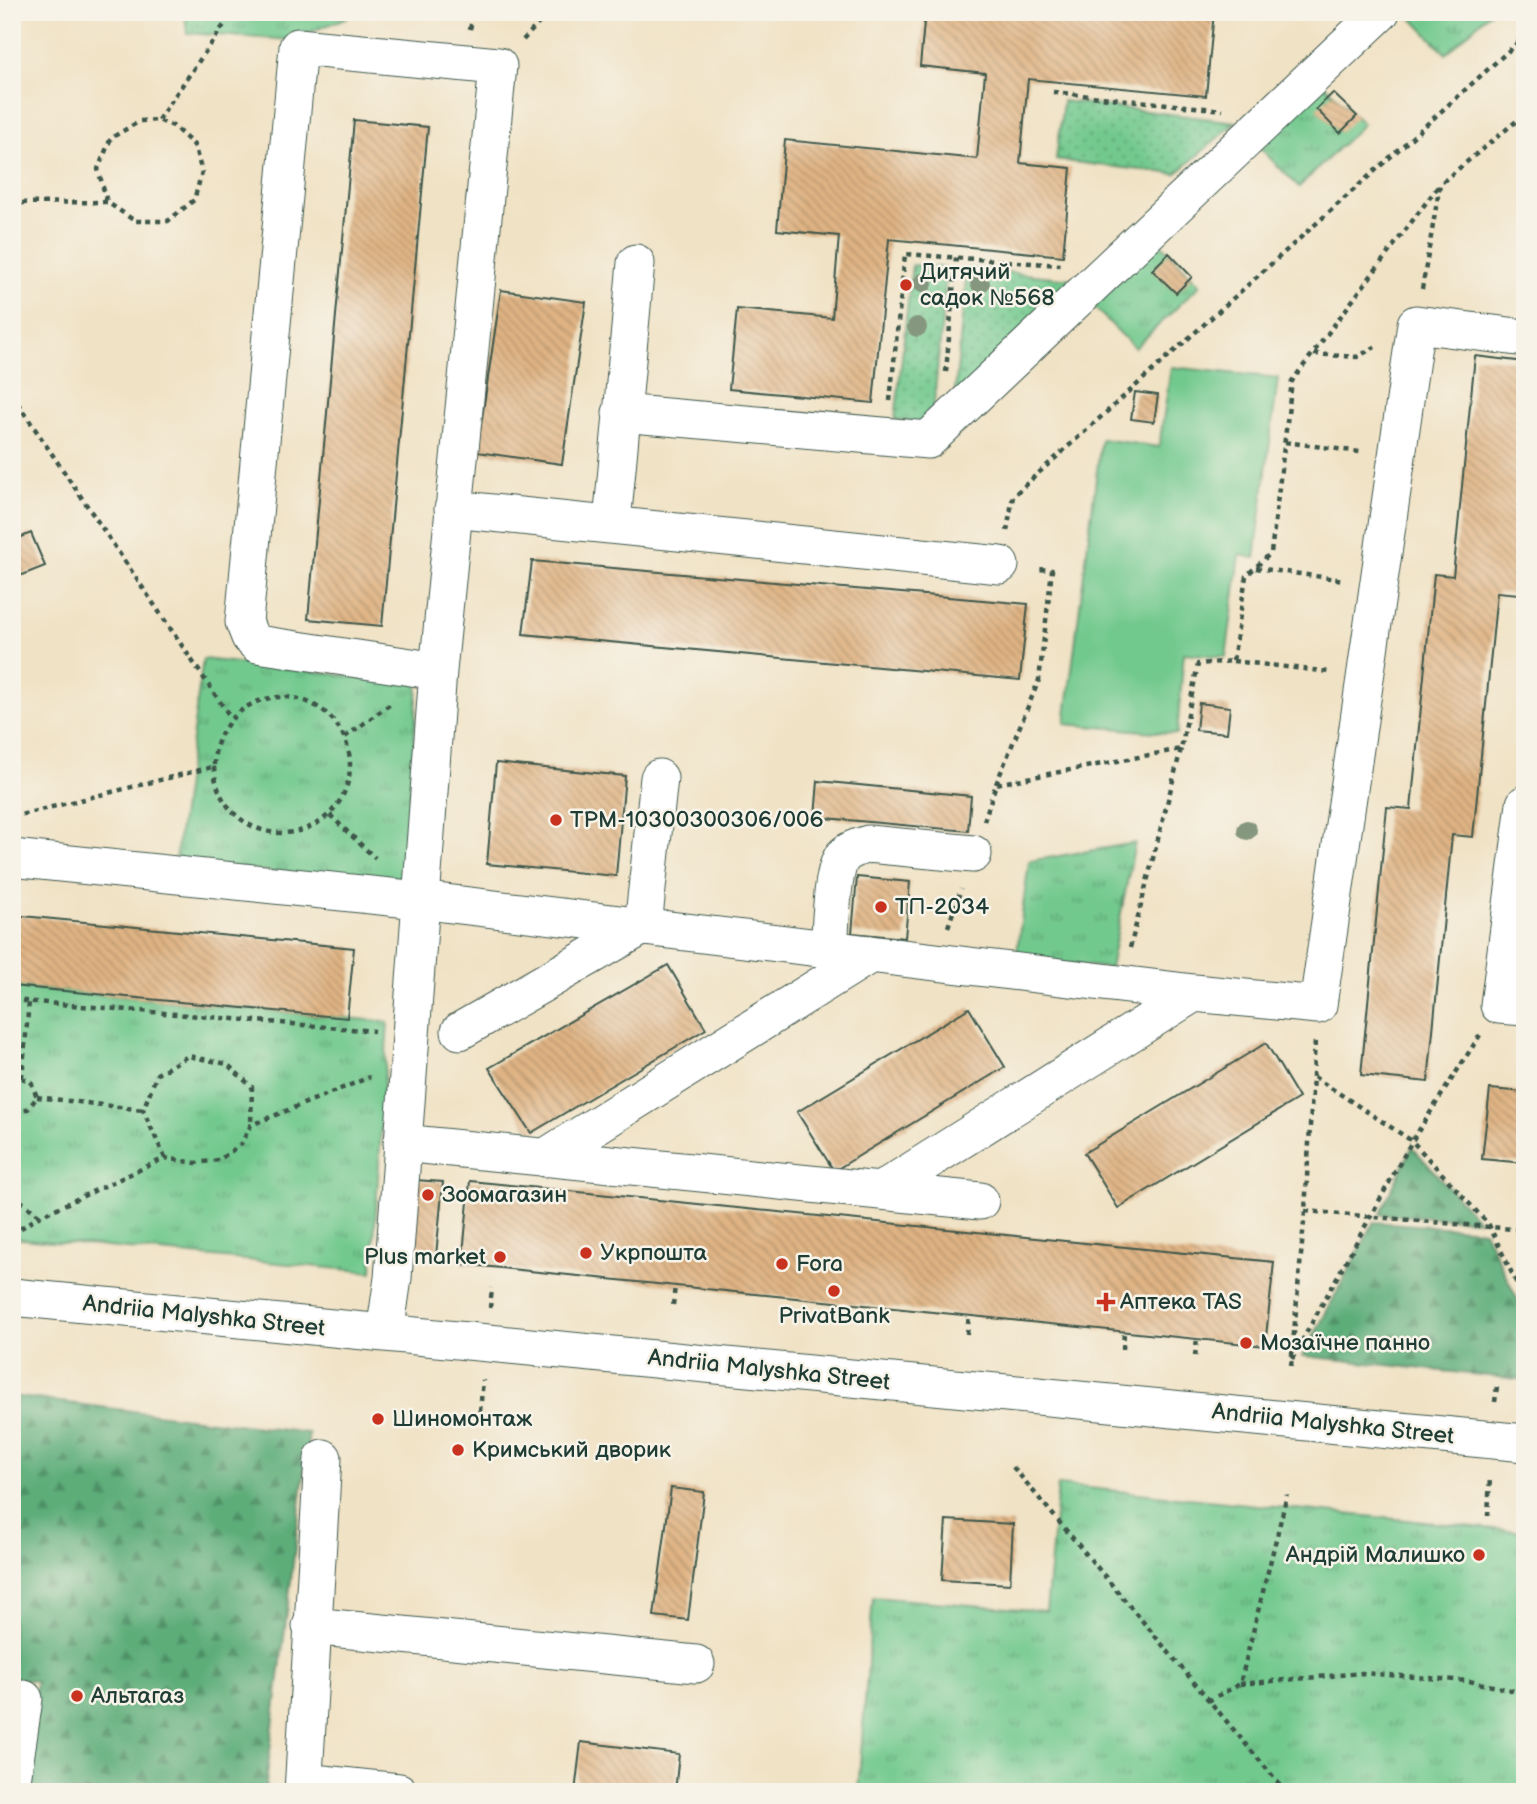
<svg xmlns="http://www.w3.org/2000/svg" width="1537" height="1804" viewBox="0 0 1537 1804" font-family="'Balsamiq Sans',sans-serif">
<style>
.grass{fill:url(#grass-dots);stroke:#488361;stroke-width:2}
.forest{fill:url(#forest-firs);stroke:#3e7556;stroke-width:2}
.park{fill:url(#park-tufts);stroke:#488361;stroke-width:2}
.garden{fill:#72c98e;stroke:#488361;stroke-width:2}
.building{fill:url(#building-back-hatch)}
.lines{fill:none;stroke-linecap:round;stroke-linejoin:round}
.minor-casing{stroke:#3e564a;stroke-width:39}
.path{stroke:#3e564a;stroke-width:4.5;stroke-dasharray:5 5;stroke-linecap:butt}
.minor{stroke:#fff;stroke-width:37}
.tree{fill:#86977f}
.poi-dot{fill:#c8321e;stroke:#f7f3e8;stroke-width:2.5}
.labels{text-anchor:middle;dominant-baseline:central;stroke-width:5;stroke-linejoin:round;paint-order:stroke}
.poi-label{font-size:23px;fill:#1f3d34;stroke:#f7f3e8;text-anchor:start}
.street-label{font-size:23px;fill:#1f3d34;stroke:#f7f3e8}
</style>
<defs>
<pattern id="grass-dots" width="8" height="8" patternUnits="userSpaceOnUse" patternTransform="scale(1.75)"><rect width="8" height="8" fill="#72c98e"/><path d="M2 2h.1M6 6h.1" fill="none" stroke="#5da475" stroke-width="1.8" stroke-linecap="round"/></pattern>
<pattern id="forest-firs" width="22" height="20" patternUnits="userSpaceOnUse" patternTransform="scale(1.75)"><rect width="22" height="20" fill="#5dad79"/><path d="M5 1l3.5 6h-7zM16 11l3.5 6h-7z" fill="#4c8e64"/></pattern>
<pattern id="park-tufts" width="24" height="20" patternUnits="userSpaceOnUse" patternTransform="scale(1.75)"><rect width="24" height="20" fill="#72c98e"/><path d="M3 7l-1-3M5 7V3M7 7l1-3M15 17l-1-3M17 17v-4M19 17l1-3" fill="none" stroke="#5da475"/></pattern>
<pattern id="building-back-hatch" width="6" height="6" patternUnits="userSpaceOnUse" patternTransform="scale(1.75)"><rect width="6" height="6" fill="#e0b484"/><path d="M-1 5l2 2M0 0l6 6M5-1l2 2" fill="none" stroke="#b5946d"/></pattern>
</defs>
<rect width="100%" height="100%" fill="#f7f3e8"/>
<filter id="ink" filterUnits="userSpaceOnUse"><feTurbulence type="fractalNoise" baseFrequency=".0143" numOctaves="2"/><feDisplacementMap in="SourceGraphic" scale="14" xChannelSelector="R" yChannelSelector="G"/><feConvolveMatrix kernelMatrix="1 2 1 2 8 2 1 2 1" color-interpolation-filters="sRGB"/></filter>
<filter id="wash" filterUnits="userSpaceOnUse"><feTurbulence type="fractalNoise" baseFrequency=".00686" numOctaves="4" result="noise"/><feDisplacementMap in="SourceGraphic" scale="28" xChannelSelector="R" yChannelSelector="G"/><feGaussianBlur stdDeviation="1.57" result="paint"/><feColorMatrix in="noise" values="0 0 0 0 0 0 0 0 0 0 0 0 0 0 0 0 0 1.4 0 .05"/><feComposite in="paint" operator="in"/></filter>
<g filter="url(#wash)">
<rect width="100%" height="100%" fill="#f0e2c5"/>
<path class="grass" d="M1063 101 1236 122 1176 174 1056 160Z
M912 265 947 268 932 423 895 420Z
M967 268 1082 280 954 402Z"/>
<path class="forest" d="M1412 1147 1478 1220 1380 1214Z
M1374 1222 1484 1230 1525 1315V1380L1303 1356Z
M12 1396 309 1433 265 1792H22L36 1681 12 1678Z"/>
<path class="park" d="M185 12H360L291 40 187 33Z
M1406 12H1490L1446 54Z
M1322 82 1363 124 1299 187 1257 145Z
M1159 242 1200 285 1135 348 1093 306Z
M203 659 418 684 405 884 175 863Z
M1135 843 1110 968 1016 959 1029 861Z
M12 986 388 1022 372 1272 12 1238Z
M1058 1485 1525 1532V1792H858L873 1597 1046 1611Z"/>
<path class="garden" d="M1171 367 1278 378 1255 558 1240 555 1226 657 1184 653 1177 734 1065 724 1101 439 1159 447Z"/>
<g id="blocks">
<path class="building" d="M925 12H1214L1206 96 1028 79 1020 163 1071 168 1063 256 889 239 873 403 729 389 737 309 832 318 839 236 777 230 785 140 977 159 985 73 920 66Z
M1333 93 1357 116 1340 133 1316 109Z
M354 120 428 127 382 626 308 619Z
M1169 253 1192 277 1176 293 1152 270Z
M501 290 586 302 562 464 477 452Z
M1475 356 1525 362V536L1519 594 1497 592 1473 837 1452 835 1428 1082 1361 1075 1387 807 1411 809 1434 574 1453 576Z
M1135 392 1158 395 1154 422 1131 419Z
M31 533 45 566 12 579V541Z
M532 561 1028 604 1020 680 523 634Z
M1199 703 1230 707 1227 733 1196 730Z
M496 763 625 776 616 876 487 864Z
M818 781 971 796 968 831 815 817Z
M857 877 910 882 905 938 852 933Z
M12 915 354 948 347 1018 12 986Z
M668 965 706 1029 531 1133 489 1068Z
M969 1008 1005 1067 834 1171 797 1112Z
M1266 1043 1299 1098 1118 1208 1084 1153Z
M1490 1089 1525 1092V1163L1482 1159Z
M415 1180 443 1182 436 1256 408 1254Z
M470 1181 1274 1262 1265 1346 462 1264Z
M671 1488 704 1492 688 1620 654 1616Z
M946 1520 1013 1524 1010 1584 942 1580Z
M581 1742 679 1754 675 1792H575Z"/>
</g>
</g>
<g filter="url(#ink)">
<use href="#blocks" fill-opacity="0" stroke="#3e564a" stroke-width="2"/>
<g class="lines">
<defs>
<path id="minor" d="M621 413 928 440 1381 12
M453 509 1000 565
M612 523 636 263
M1525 804 1499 1005 1525 1007
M12 858 419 900 1194 993 1318 1005 1416 324 1525 338
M829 949C831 929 831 871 843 856 850 849 859 847 868 844L973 854
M460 1031 643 926 659 778
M402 1143 980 1201
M544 1158 871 954
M880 1191 1194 993
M12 1297 1525 1443
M385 1333 393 1278 438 671 498 66 298 47 244 622 250 637 257 644 438 671
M311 1626 696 1664
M12 1780 24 1699
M304 1782 399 1792
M303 1792 323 1458"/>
</defs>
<use href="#minor" class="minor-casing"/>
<path class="path" d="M470 29 474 12
M523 40 549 12
M1053 92 1223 110
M158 120 233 12
M12 203 107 202 135 221H168L194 200 202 172 194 145 173 126 158 120 140 121 111 138 98 169 107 202
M1422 289 1440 184 1525 114
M1314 354 1357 357 1375 347
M946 372 956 257
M12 395 231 718
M890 401 905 254 1060 265
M1285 442 1360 452
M1007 531 1013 496 1525 36
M1256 568 1344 580
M1233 661 1330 672
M214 765a68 68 0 1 1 136 0a68 68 0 1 1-136 0Z
M345 737 392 703
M996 784 1039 680 1052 570 1037 569
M330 815 375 858
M12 817 212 767
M984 821 996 784 1181 749 1198 664 1233 661 1246 576 1271 553 1292 381 1440 184
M948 927 961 889
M1130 948 1181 749
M12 1000 374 1031
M1314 1077 1412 1141 1489 1225 1525 1301
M22 1078 29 1002
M12 1081 22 1078 31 1082 37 1097 28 1109H12
M37 1097 143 1110
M165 1158 143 1110 157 1074 188 1056 227 1064 252 1087 251 1125
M12 1194 40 1216
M1305 1211 1525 1230
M12 1234 40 1216 165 1158 196 1163 219 1160 241 1144 251 1125 370 1077
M673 1305 675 1285
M490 1308 492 1288
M967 1334 969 1315
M1123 1349 1124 1331
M1195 1356 1197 1339
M1292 1359 1412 1141 1480 1035
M1291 1366 1305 1211 1315 1041
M1495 1402 1497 1386
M480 1411 483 1380
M1013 1467 1286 1792
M1488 1516 1490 1477
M1240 1684 1362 1673 1469 1681 1525 1693
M1208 1701 1240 1684 1287 1495"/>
<use href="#minor" class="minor"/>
</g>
<g class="tree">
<circle cx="923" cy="283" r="10"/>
<circle cx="980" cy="283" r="10"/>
<circle cx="917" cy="327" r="10"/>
<circle cx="1247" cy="830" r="10"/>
</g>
</g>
<g class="poi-dot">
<circle cx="906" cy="285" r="7"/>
<circle cx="556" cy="820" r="7"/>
<circle cx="881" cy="907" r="7"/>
<circle cx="428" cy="1195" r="7"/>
<circle cx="586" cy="1253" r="7"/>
<circle cx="500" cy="1257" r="7"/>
<circle cx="782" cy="1264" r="7"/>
<circle cx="834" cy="1291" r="7"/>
<path d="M1102.5 1291.5h7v7h7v7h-7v7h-7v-7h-7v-7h7z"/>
<circle cx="1246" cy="1343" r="7"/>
<circle cx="378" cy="1419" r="7"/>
<circle cx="458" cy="1450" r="7"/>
<circle cx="1479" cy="1555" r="7"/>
<circle cx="77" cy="1696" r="7"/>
</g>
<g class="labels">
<g class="poi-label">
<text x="920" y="272">Дитячий<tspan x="920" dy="26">садок №568</tspan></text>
<text x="570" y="820">ТРМ-10300300306/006</text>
<text x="895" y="907">ТП-2034</text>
<text x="442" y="1195">Зоомагазин</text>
<text x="600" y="1253">Укрпошта</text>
<text x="486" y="1257" text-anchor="end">Plus market</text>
<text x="796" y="1264">Fora</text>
<text x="1120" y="1302">Аптека TAS</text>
<text x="834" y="1316" text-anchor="middle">PrivatBank</text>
<text x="1260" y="1343">Мозаїчне панно</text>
<text x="392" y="1419">Шиномонтаж</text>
<text x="472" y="1450">Кримський дворик</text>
<text x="1465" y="1555" text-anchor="end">Андрій Малишко</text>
<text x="91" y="1696">Альтагаз</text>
</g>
<g class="street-label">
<text transform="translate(204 1316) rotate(6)">Andriia Malyshka Street</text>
<text transform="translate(769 1370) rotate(6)">Andriia Malyshka Street</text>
<text transform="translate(1333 1424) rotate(6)">Andriia Malyshka Street</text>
</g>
</g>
<rect width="1537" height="1804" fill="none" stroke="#f7f3e8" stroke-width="42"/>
</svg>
